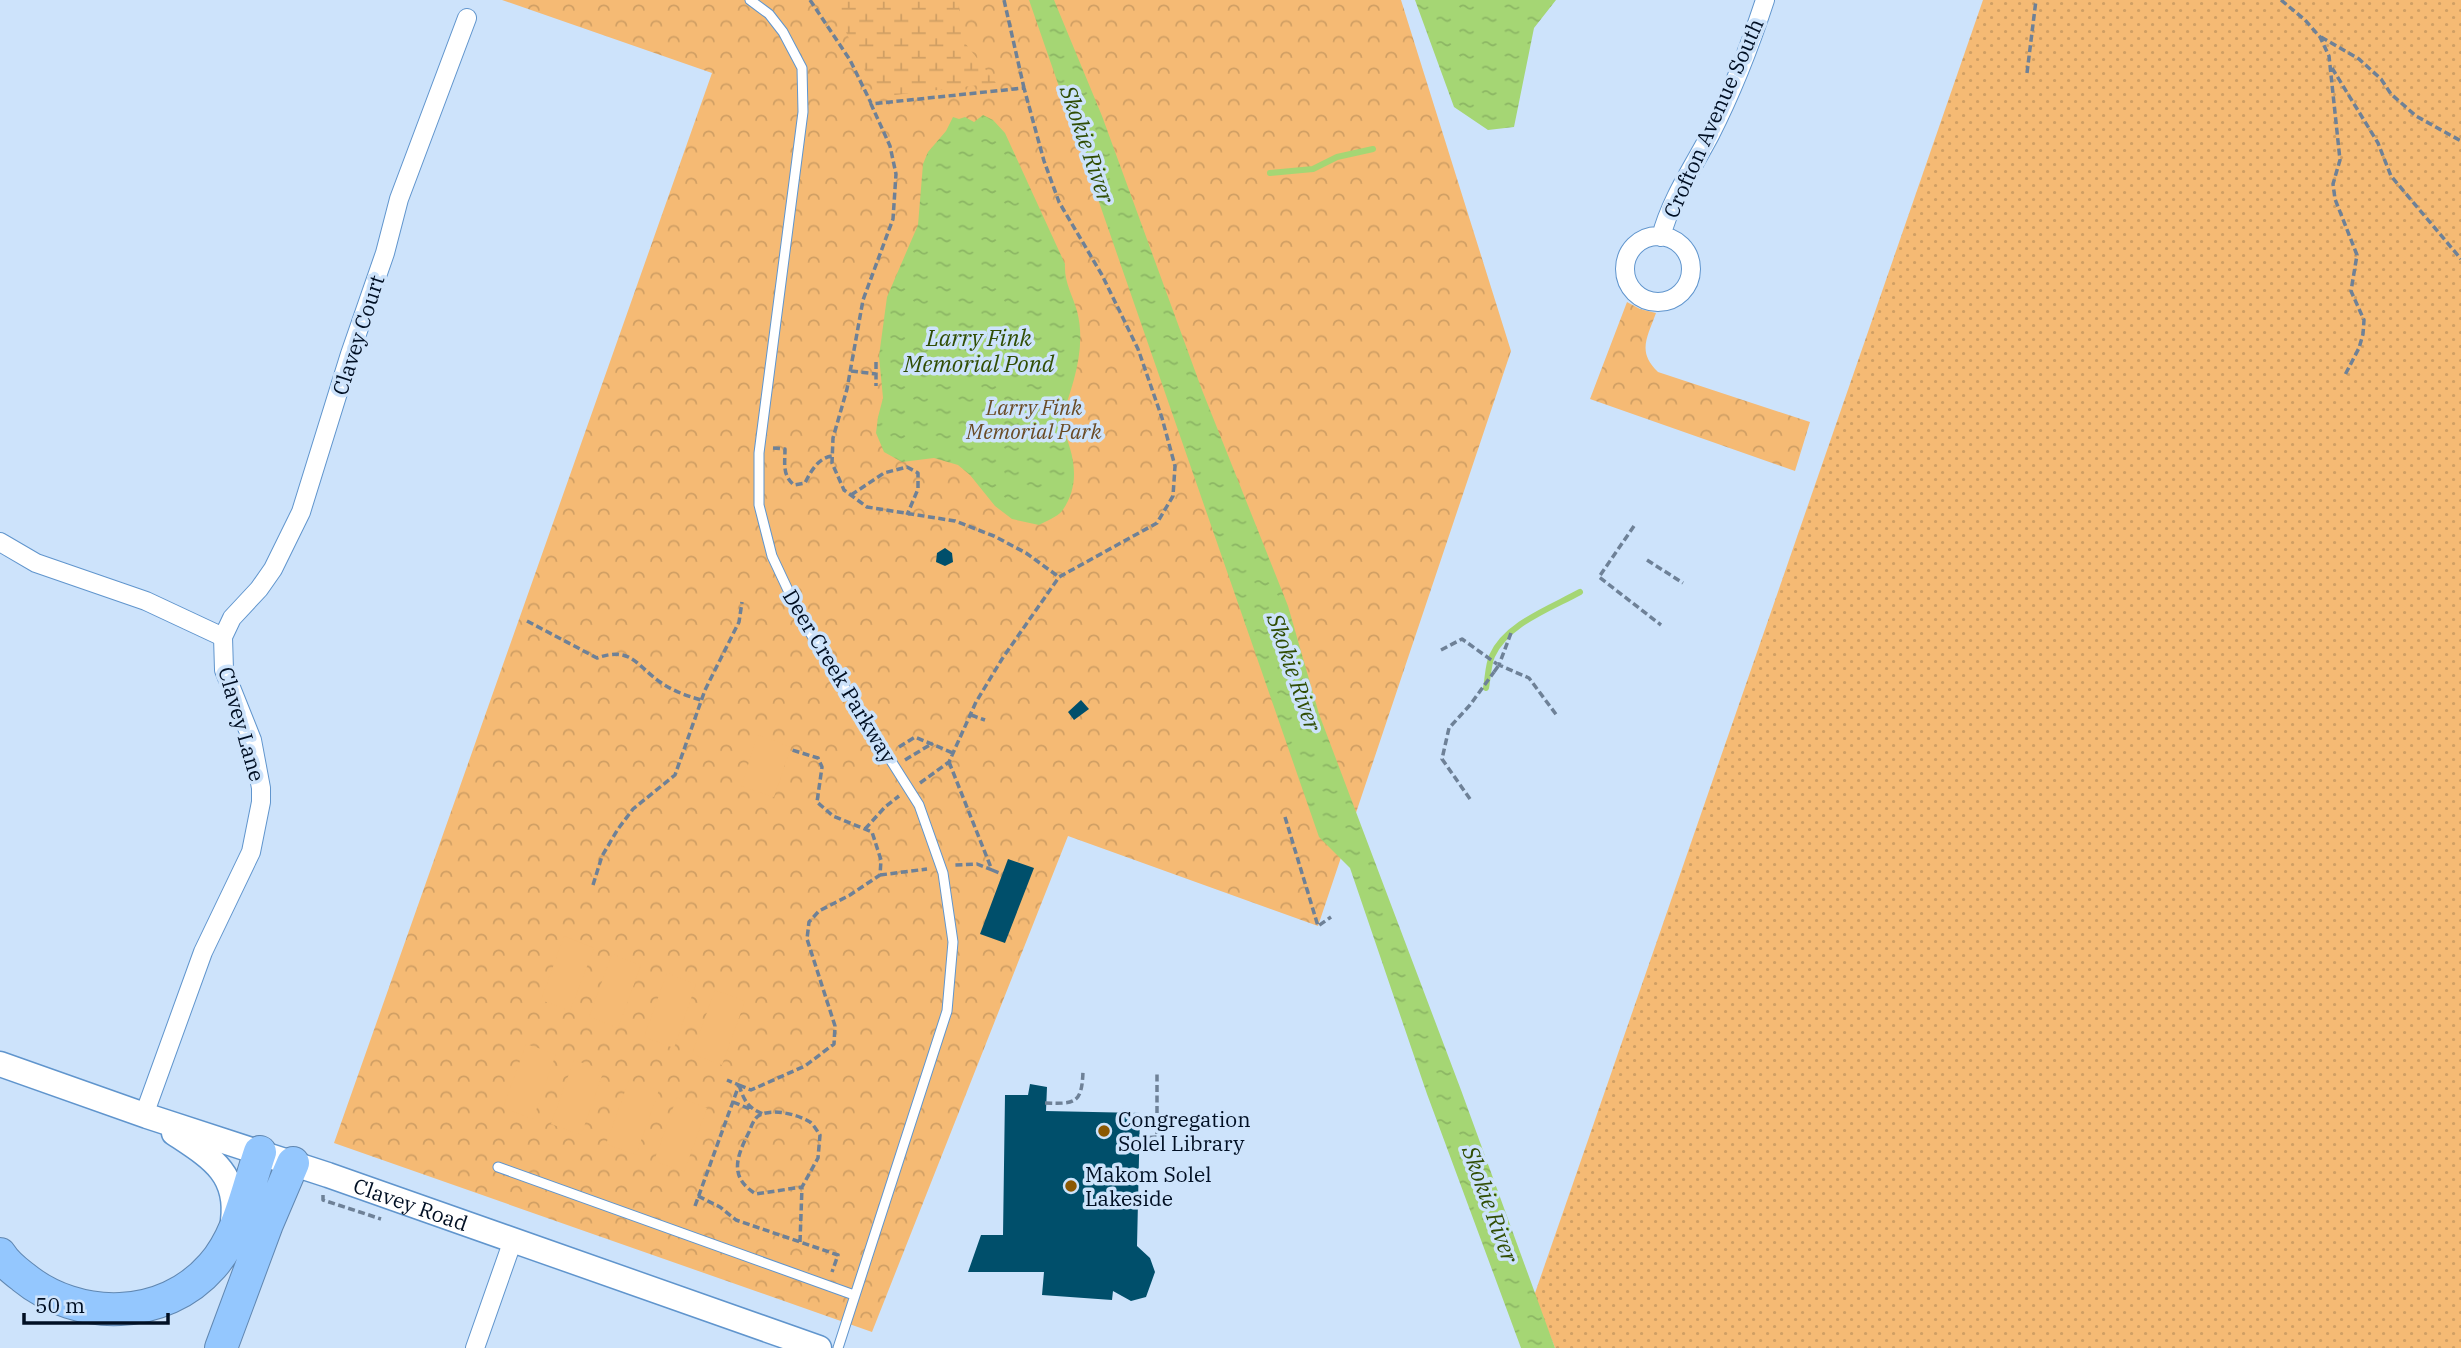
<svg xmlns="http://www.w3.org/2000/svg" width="2461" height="1348" viewBox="0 0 2461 1348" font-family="'IBM Plex Serif',serif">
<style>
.grass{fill:url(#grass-dots)}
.forest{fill:url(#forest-crowns)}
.wetland{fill:url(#wetland-marsh)}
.garden{fill:#f5ba74}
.water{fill:url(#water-ripples)}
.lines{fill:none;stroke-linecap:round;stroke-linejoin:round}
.stream{stroke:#a5d674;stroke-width:6}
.building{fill:#004f6b}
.service-casing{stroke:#6095cd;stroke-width:11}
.minor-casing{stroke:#6095cd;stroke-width:20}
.secondary-casing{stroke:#6095cd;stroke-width:27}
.motorway-casing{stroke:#6087b1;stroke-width:34}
.path{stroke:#6e8197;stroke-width:3.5;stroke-dasharray:7 3.5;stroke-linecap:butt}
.service{stroke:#fff;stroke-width:9}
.minor{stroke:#fff;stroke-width:18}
.secondary{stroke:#fff;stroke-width:24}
.motorway{stroke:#94c7fe;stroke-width:32}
.path-bridge{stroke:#6e8197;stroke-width:3.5;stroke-dasharray:7 3.5;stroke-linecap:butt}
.poi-dot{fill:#8b5803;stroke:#cde3fb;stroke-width:2.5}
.labels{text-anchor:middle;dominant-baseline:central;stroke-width:7;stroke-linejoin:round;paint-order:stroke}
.street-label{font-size:21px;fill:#000f23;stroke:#cde3fb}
.park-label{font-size:21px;font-style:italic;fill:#694b26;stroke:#cde3fb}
.poi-label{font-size:21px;fill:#000f23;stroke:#cde3fb;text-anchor:start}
.water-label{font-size:23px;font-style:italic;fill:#304d04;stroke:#cde3fb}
</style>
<defs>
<pattern id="grass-dots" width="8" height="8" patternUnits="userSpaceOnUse" patternTransform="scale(1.75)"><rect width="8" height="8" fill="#f5ba74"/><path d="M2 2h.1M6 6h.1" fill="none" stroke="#d09f64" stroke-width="1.8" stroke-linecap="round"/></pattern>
<pattern id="forest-crowns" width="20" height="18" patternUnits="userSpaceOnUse" patternTransform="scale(1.75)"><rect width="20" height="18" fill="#f5ba74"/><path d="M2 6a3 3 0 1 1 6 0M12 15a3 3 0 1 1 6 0" fill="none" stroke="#d09f64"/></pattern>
<pattern id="wetland-marsh" width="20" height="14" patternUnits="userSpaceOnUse" patternTransform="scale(1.75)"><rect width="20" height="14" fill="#f5ba74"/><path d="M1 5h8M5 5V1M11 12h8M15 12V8" fill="none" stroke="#d09f64"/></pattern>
<pattern id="water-ripples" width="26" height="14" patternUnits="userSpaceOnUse" patternTransform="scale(1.75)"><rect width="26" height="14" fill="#a5d674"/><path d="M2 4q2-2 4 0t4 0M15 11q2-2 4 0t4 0" fill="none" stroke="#8cb664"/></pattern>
</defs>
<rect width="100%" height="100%" fill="#cde3fb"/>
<path class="grass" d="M1983 0H2461V1348H1555L1534 1296Z"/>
<path class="forest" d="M502 0H1401L1511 351 1318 926 1068 836 872 1332 334 1143 712 73Z
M1627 302 1640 309 1656 313C1647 338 1637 352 1658 372L1810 422 1795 471 1590 399Z"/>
<path class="wetland" d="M833 0H958L962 39 996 83 878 97 842 24Z"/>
<path class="garden" d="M758 735 791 747 774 797 741 786Z
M564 936 594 948 570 1011 541 1000Z
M612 954 641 965 618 1028 589 1017Z
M667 973 696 984 674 1048 644 1037Z
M715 990 745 1001 722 1065 692 1054Z
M526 1044 556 1054 533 1119 503 1108Z
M574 1060 604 1070 581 1135 551 1124Z
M629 1080 659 1090 636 1155 606 1144Z
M677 1097 707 1108 684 1172 654 1161Z"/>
<path class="water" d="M1029 0H1054L1102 116 1202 390 1288 606 1319 714 1461 1090 1555 1348H1521L1427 1094 1350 868 1319 837Z
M1415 0H1556L1534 28 1514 127 1488 130 1454 107Z
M983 115 993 120 1005 133 1065 264C1064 282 1072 294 1077 311 1087 349 1072 387 1060 423 1074 452 1082 483 1062 511 1057 517 1046 521 1039 525L1012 519 995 506 970 475 958 465 934 458 902 462 884 452 876 433 878 417 883 398 879 356 887 297 918 225 923 164 928 152 946 131 953 117 959 119 965 117 974 122Z"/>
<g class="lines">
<path class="stream" d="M1270 173 1313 169 1337 157 1373 149
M1486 688C1488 678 1488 665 1492 656 1506 624 1551 608 1580 592"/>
</g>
<path class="building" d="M945 548 952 553 953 562 945 566 936 562 937 553Z
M1081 700 1089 709 1074 720 1068 712Z
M1008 859 1034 868 1005 943 980 934Z
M1030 1084 1047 1087 1046 1111 1140 1113 1137 1246 1150 1258 1155 1272 1146 1297 1131 1301 1113 1291 1112 1300 1042 1295 1044 1272H968L981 1235H1003L1005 1095H1028Z"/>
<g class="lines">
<defs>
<path id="service" d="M750 0 769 14 783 32 802 68 803 112 759 453V505L772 556 802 620 919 805 943 873 953 942 947 1011 838 1348
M498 1167 854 1295"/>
<path id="minor" d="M1625 269a33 33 0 1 1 66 0a33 33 0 1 1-66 0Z
M1661 237C1670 201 1693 167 1710 135 1732 92 1750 46 1765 0
M0 542 36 563 146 601 223 637 224 670 252 740 261 788V802L251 852 203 952 144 1115
M223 637 232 618 259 589 273 569 301 512 350 354 385 253 399 199 467 18
M475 1348 513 1240"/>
<g id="secondary">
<path id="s1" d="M0 1064 147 1116 328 1175 819 1348"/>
<path d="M174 1133C210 1157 239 1173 233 1221"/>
</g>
<path id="motorway" d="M0 1254C6 1264 14 1270 23 1277 78 1322 164 1321 212 1266 239 1236 247 1190 260 1152
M221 1348 267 1224 293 1163"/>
</defs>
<use href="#service" class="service-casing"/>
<use href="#minor" class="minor-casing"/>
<use href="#secondary" class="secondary-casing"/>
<use href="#motorway" class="motorway-casing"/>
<path class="path" d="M810 0 850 60 871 103
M1004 0 1024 88
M2281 0 2305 20 2320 37 2329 56 2340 160 2333 184 2335 199 2357 255 2351 291 2364 320 2363 334 2359 348 2345 375
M2321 37 2359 59 2381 79 2391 94 2416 116 2461 141
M2332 68 2378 143 2391 176 2461 259
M2027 73 2036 0
M876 362V386
M851 371 876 374
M773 448 785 449C785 463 782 475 794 485L805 483C811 471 818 458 832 456
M851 495 884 473 907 467 918 473V489L907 515
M1634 526 1599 577 1661 625
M1647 560 1683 583
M527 621 597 658C631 646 636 665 660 682 673 691 687 696 701 700
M1511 633 1499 665 1529 678 1558 717
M1441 650 1462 639 1497 664
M971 715 985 720
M899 747 915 737 953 753
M905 760 933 743
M949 762 992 870 977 864 955 865
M920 783 949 762 976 702 1002 659 1059 577 1157 523 1173 496 1175 466 1162 418 1138 349 1102 275 1059 202 1044 161 1024 88 871 104 890 146 896 174 893 219 863 300 847 389 833 438 832 463 844 490 867 507 955 521 994 536 1026 553 1059 577
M1470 799 1442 759 1449 728 1470 705 1494 672
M1285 817 1318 926 1331 917
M865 829 885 807 899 796
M992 870 1002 874
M880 875 927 869
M593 885 602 856 618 829 633 809 675 775 705 690 739 622 742 602
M739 1085 751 1090 805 1066 834 1044 835 1026 807 939 809 922 819 911 850 895 880 875 881 860 872 832 833 816 817 802 822 767 818 758 792 750
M739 1085C744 1101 748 1108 763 1114
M733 1102 750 1109
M1045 1103C1075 1104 1082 1104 1083 1071
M1139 1138 1157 1137V1072
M323 1195V1200L381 1219
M698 1196 720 1207 736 1220 838 1255 832 1272
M695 1206 739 1085 727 1080
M800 1242 802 1187 818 1158 820 1135C817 1131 814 1125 810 1122 797 1114 769 1107 757 1117 753 1121 751 1127 749 1132 737 1156 728 1177 756 1194L802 1187"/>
<use href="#service" class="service"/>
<use href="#minor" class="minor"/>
<use href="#secondary" class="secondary"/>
<use href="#motorway" class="motorway"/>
<path class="path-bridge" d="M1494 672 1499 665 1497 664"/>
</g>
<g class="poi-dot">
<circle cx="1104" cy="1131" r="7"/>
<circle cx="1071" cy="1186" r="7"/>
</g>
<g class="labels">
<g class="street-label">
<text transform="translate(1713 118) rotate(-66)">Crofton Avenue South</text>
<text transform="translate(358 335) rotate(-72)">Clavey Court</text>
<text transform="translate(840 676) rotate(59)">Deer Creek Parkway</text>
<text transform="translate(242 724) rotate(74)">Clavey Lane</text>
<text stroke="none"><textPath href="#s1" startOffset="434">Clavey Road</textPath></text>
</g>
<g class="park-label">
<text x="1034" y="407">Larry Fink<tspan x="1034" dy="24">Memorial Park</tspan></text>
</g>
<g class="poi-label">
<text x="1118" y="1119">Congregation<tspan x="1118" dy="24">Solel Library</tspan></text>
<text x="1085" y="1174">Makom Solel<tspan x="1085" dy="24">Lakeside</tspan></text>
</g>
<g class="water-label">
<text transform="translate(1088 144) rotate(71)">Skokie River</text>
<text x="979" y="337">Larry Fink<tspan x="979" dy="26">Memorial Pond</tspan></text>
<text transform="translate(1295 672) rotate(71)">Skokie River</text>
<text transform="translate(1491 1204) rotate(70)">Skokie River</text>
</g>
</g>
<path d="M24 1313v10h144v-10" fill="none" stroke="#000f23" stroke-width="3.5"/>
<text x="35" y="1313" font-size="21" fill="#000f23" stroke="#cde3fb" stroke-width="5" paint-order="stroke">50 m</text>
</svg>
